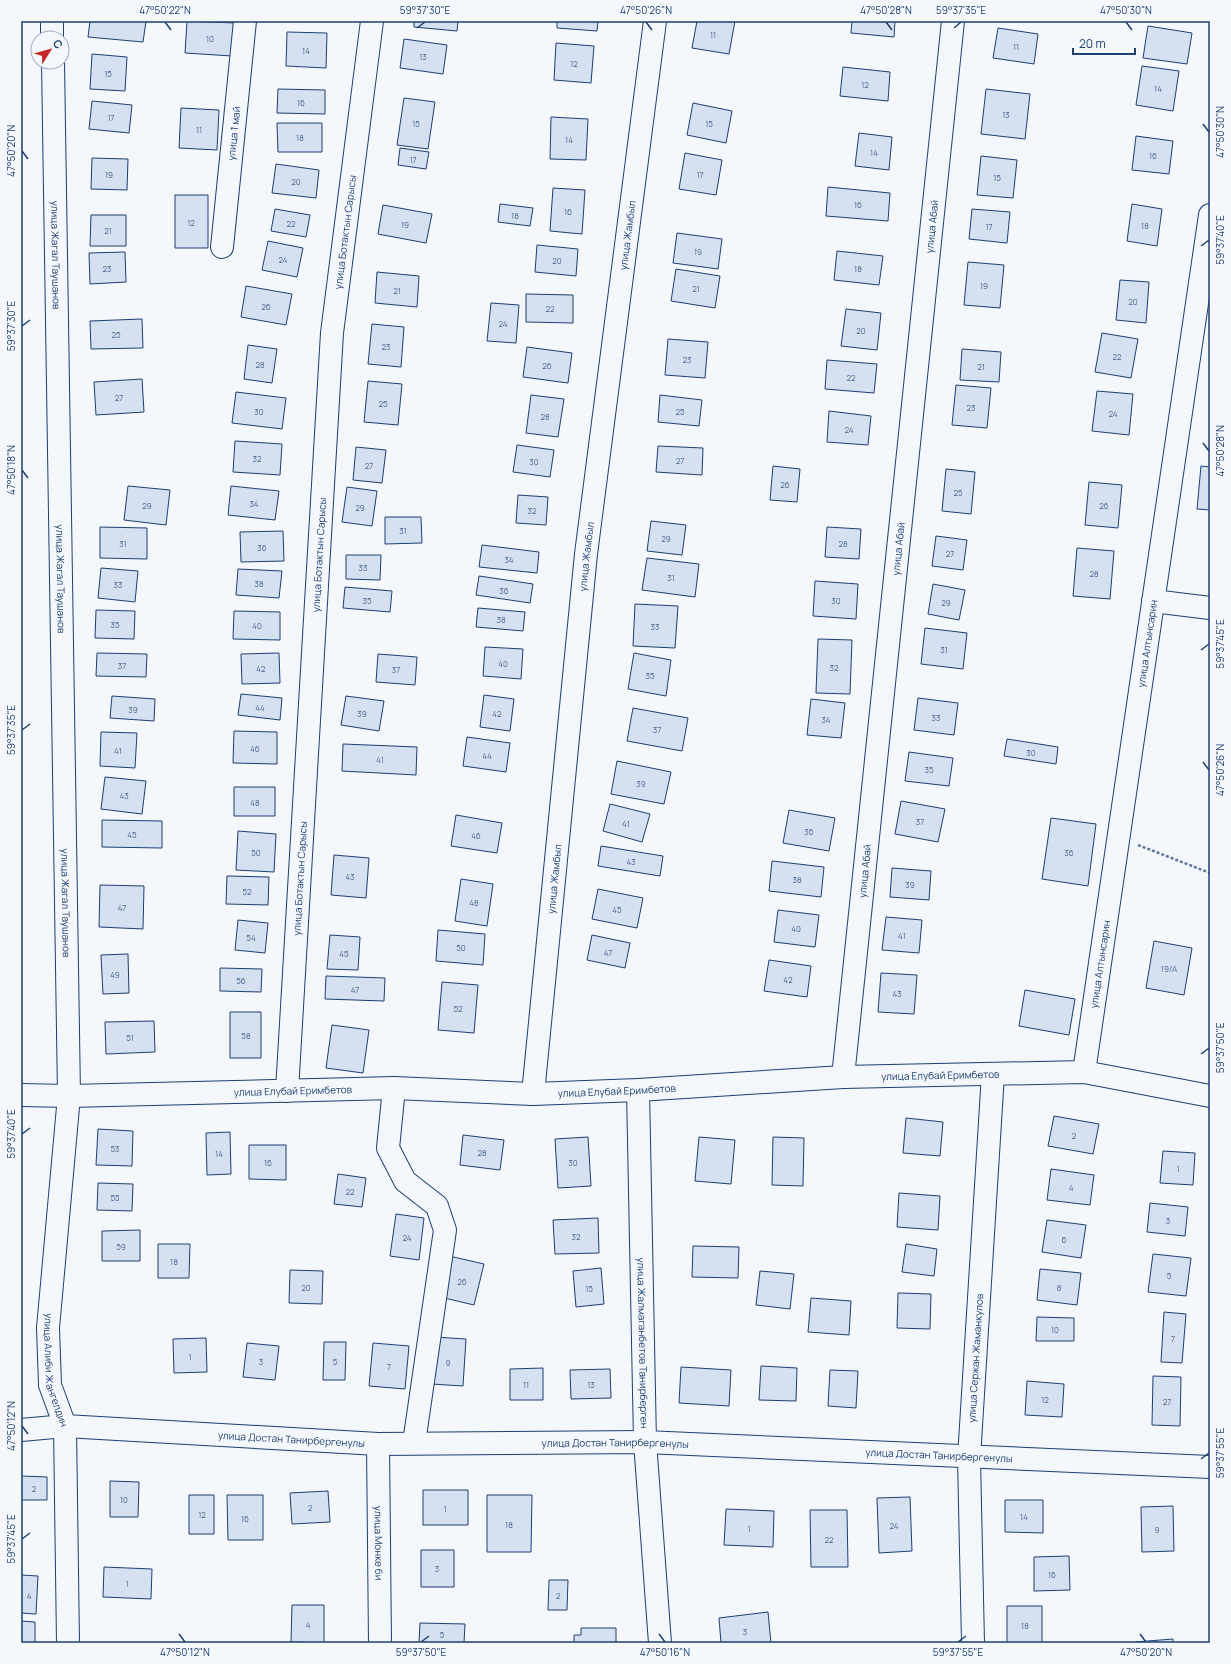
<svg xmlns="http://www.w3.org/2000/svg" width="1231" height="1664" viewBox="0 0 1231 1664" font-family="Manrope,sans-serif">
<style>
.building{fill:#d5e0f0;stroke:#1d3f73}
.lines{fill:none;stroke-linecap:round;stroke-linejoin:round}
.minor-casing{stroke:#1d3f73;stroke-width:24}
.path{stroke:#5e769c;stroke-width:2.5;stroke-dasharray:3 2;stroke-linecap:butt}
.minor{stroke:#f4f7fb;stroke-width:22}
.ticks{fill:none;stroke:#1d3f73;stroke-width:1.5}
.labels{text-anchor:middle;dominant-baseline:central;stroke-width:3;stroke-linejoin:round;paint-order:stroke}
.number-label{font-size:8px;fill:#4b6792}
.street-label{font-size:10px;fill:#1d3f73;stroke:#f4f7fb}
.neatline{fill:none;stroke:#1d3f73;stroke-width:1.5}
.ticks-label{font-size:10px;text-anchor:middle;fill:#1d3f73}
</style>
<rect width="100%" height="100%" fill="#f4f7fb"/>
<path class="building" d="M90 21H146L143 42 88 37Z
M187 21 235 23 232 56 185 53Z
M414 21H458L457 31 414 27Z
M557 21H598L597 31 557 28Z
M697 21H735L729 54 692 48Z
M852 21H895L894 37 851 33Z
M1148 26 1192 33 1187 64 1143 58Z
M998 28 1038 34 1034 64 993 58Z
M287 32 327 33 326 68 286 66Z
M404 39 447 45 443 74 400 68Z
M556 43 594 46 591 83 554 80Z
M92 54 127 57 125 91 90 89Z
M1142 66 1179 71 1173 111 1136 105Z
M843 67 890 72 888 101 840 96Z
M278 89 325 90V114L277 113Z
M986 89 1030 94 1025 139 981 134Z
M404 98 435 102 428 149 397 145Z
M92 101 132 105 129 133 89 129Z
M693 103 732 111 726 143 687 135Z
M181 108 219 110 217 150 179 148Z
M551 117 588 119 586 160 550 159Z
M277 123H322V152H278Z
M859 133 892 137 889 170 855 166Z
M1136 136 1173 141 1169 174 1132 170Z
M400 148 429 152 426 169 398 165Z
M685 153 722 160 716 195 679 189Z
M981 156 1017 160 1013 198 977 195Z
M92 158 128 159 127 190 91 189Z
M276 164 319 170 316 198 272 193Z
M828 187 890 193 888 221 826 216Z
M553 188 585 190 582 234 550 231Z
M175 195H208V248H175Z
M500 204 533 208 530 226 498 222Z
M1132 204 1162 209 1157 246 1127 241Z
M383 205 432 214 426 243 378 234Z
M275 209 310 215 306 237 271 231Z
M972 209 1010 212 1007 243 969 239Z
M91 215H126V246H90Z
M677 233 722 239 718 269 673 263Z
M268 241 303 248 297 277 262 270Z
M537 245 578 249 576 276 535 272Z
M837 251 883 256 879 285 834 280Z
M125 252 126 282 90 284 89 253Z
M968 262 1004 265 1000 308 964 305Z
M676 269 720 276 715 308 671 301Z
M377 272 419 276 417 307 375 303Z
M1120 280 1149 282 1146 323 1116 320Z
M246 286 292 294 286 325 241 317Z
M526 294 573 295V323L526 322Z
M491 303 519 305 516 343 487 341Z
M846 309 881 313 877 350 841 346Z
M142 319 143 348 91 349 90 321Z
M372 324 404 327 401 367 368 364Z
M1102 333 1138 339 1131 378 1095 372Z
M668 339 708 342 705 378 665 375Z
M248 345 277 349 272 383 244 379Z
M527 347 572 353 568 383 523 377Z
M962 349 1001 352 999 382 960 380Z
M827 360 877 364 874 393 825 389Z
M142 379 144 412 96 415 94 382Z
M368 381 402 384 398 425 364 422Z
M956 385 991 388 987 428 952 425Z
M1097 391 1133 394 1129 435 1092 431Z
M236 392 286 398 282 429 232 423Z
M531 395 564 399 558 437 526 433Z
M660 395 702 400 699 426 658 422Z
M829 411 871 416 868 445 827 442Z
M235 441 282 444 280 475 233 472Z
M517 445 554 450 550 477 513 472Z
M658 446 703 448 702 475 656 472Z
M356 447 386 450 382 483 353 480Z
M773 466 800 469 797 502 770 500Z
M1201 466 1210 467V510L1197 509Z
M946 469 975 472 971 514 942 511Z
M1089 482 1122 485 1118 528 1085 525Z
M128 486 170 490 166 525 124 520Z
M231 486 279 491 275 520 228 515Z
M347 487 377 491 372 526 342 522Z
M518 495 548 497 546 525 516 523Z
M385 517H421L422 543 385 544Z
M651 521 686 525 682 555 647 551Z
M100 527 147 528V559L100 558Z
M827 527 861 529 859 559 825 557Z
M283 531 284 561 241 562 240 532Z
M936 536 967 540 963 570 932 566Z
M482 545 539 552 537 573 479 567Z
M1077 548 1114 551 1110 599 1073 596Z
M346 555H381L380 580 346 579Z
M647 558 699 564 695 597 642 590Z
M101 568 138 571 135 602 98 598Z
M238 569 282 571 279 598 236 595Z
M479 576 533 584 530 603 476 595Z
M815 581 858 584 856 619 813 616Z
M933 584 965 590 959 620 928 614Z
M345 587 392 591 390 612 343 608Z
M635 604 678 606 675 648 633 646Z
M478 608 525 612 523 631 476 627Z
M96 610 135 611 134 639 95 638Z
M234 611 280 612V640L233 639Z
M925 628 967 633 963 669 921 664Z
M818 639 852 640 850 694 816 693Z
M485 647 523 649 521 679 483 676Z
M97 653 147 654 146 677 96 676Z
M279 653 280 683 242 684 241 654Z
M634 653 671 660 666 696 628 689Z
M378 654 417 657 415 685 376 682Z
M241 694 282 698 280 720 238 715Z
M484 695 514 699 510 731 480 727Z
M112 696 155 699 154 721 110 718Z
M346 696 384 701 379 731 341 725Z
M918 698 958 703 954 735 914 730Z
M811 699 845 703 841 738 807 735Z
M633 708 688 718 682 751 627 741Z
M234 731 277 732V764L233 763Z
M101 732 137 733 135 768 100 766Z
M467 737 510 743 506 772 463 766Z
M1007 739 1058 747 1056 764 1004 756Z
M343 744 417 747 416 775 342 771Z
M909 752 953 758 949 786 905 781Z
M617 761 671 772 664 804 611 794Z
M105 777 146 781 142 814 101 809Z
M234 787H275V816H234Z
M901 801 945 809 938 842 895 834Z
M610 804 650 814 642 842 603 831Z
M789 810 835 818 829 851 783 843Z
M456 815 502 823 497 853 451 846Z
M1051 818 1096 824 1088 886 1042 879Z
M102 820 162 821V848L102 847Z
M238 831 276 834 274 872 236 870Z
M601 846 663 856 660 876 598 866Z
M334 855 369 858 366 898 331 895Z
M772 861 824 867 821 897 769 891Z
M892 868 931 871 929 900 890 897Z
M227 876 269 877 268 905 226 904Z
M461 879 493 884 487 926 455 921Z
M100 885 144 886 143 929 99 927Z
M598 889 643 898 637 928 592 919Z
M778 910 819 915 815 947 774 942Z
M886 917 922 920 919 953 882 950Z
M238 920 268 923 265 953 235 950Z
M438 930 485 934 483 965 436 961Z
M330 935 360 937 358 970 327 969Z
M592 935 630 943 625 968 587 960Z
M1154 941 1192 948 1184 995 1146 988Z
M128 954 129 993 103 994 101 955Z
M769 960 811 966 807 997 764 991Z
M220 968 262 969 261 992 220 991Z
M881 973 917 975 914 1014 878 1012Z
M326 976 385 978 384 1001 325 999Z
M442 982 478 985 474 1033 438 1030Z
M1025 990 1075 999 1069 1035 1019 1026Z
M230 1012H261V1058H230Z
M154 1021 155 1052 106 1054 105 1022Z
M332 1025 369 1030 363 1073 326 1068Z
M1054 1116 1099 1124 1093 1154 1048 1146Z
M906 1118 943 1122 940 1156 903 1153Z
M98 1129 133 1131 132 1166 96 1165Z
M230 1132 231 1174 207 1175 206 1133Z
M463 1135 504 1140 500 1170 460 1165Z
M588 1137 591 1186 558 1188 555 1139Z
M699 1137 735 1140 731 1184 695 1181Z
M773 1137 804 1138 803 1186 772 1185Z
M249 1145H286V1180L249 1179Z
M1163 1151 1195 1153 1193 1185 1160 1183Z
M1051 1169 1094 1175 1090 1205 1047 1200Z
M338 1174 366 1178 362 1207 334 1204Z
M98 1183 133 1184 132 1211 97 1210Z
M899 1193 940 1196 938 1230 897 1227Z
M1150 1203 1188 1207 1185 1236 1147 1232Z
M396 1214 424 1218 419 1260 390 1256Z
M598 1218 599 1253 555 1254 553 1220Z
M1047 1220 1086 1225 1081 1258 1042 1252Z
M140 1230V1261H102V1231Z
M158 1244H190L189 1278H158Z
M906 1244 937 1249 934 1276 902 1272Z
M693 1246 739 1247 738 1278 692 1277Z
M1153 1254 1191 1258 1186 1296 1148 1292Z
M449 1256 484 1264 474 1305 440 1297Z
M601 1268 604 1304 576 1307 573 1271Z
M1040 1269 1081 1273 1077 1305 1037 1300Z
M290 1270 323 1271 322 1304 289 1303Z
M760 1271 794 1274 790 1309 756 1305Z
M898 1293 931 1294 930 1329 897 1328Z
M811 1298 851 1301 849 1335 808 1332Z
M1164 1312 1186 1314 1182 1363 1161 1362Z
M1037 1317 1074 1318V1341H1036Z
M434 1337 466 1339 463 1386 431 1384Z
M206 1338 207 1372 174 1373 173 1339Z
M324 1342H346L345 1380H323Z
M247 1343 279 1346 275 1380 243 1377Z
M373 1343 409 1346 405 1389 369 1386Z
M761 1366 797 1368 796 1401 759 1400Z
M681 1367 731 1370 729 1406 679 1403Z
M543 1368V1400H510V1369Z
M610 1369 611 1398 571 1399 570 1370Z
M830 1370 858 1371 856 1408 828 1406Z
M1153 1376 1181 1377 1180 1426 1152 1425Z
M1027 1381 1064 1384 1062 1417 1025 1415Z
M21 1476 47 1477V1500H21Z
M110 1481 139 1482 138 1517H110Z
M423 1490H468V1525H423Z
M328 1491 330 1522 292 1524 290 1493Z
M189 1495H214V1534H189Z
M227 1495H263V1540H228Z
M487 1495H532L531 1552H487Z
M910 1497 912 1551 879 1553 877 1498Z
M1005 1500H1043V1533L1005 1532Z
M1173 1506 1174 1551 1142 1552 1141 1507Z
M726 1509 774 1511 773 1547 724 1545Z
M810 1510H847L848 1567H811Z
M421 1550H454V1587H421Z
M1069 1556 1070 1590 1034 1591V1557Z
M104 1567 152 1569 151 1599 103 1597Z
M21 1575 38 1576 36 1614 21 1613Z
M549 1580H568L567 1610H548Z
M292 1605H324V1643L291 1642Z
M1007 1606H1042V1643H1007Z
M768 1612 771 1643H721L719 1618Z
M21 1621 35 1622V1643H21Z
M420 1623 465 1624 464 1643H419Z
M581 1628H616V1643H574V1635H581Z
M1173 1639V1643H1135V1642Z"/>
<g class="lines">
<defs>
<g id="minor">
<path d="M52 21V38"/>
<path id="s1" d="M53 62 69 1096 48 1328 50 1385 65 1426 68 1643"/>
<path id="s2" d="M222 247 245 21"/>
<path d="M1153 601 1210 608"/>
<path id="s3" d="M1084 1072 1210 215"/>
<path id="s4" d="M843 1077 953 21"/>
<path d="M394 1088 388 1148 405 1181 437 1206 445 1230 414 1443"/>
<path id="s5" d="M638 1090 645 1442 660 1643"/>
<path id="s6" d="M287 1091 332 333 372 21"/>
<path id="s7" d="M533 1094 586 554 655 21"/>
<path id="s8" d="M21 1095 69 1096 394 1088 533 1094 638 1090 843 1077 1084 1072 1210 1096"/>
<path id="s9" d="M21 1430 65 1426 378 1444 645 1442 1210 1467"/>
<path id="s10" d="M378 1444 380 1643"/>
<path id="s11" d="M973 1643 969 1458 993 1074"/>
</g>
</defs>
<use href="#minor" class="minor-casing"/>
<path class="path" d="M1138 845 1210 873"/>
<use href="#minor" class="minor"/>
</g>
<path class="ticks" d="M165 22 171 30M646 22 652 30M886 22 892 30M1126 22 1132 30M417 28 425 22M954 28 961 22M1203 124 1209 132M22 151 28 159M1201 246 1209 240M22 326 30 320M1203 443 1209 451M22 470 28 478M1201 650 1209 644M22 730 30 724M1203 762 1209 770M1201 1054 1209 1048M22 1134 30 1128M22 1426 28 1434M1201 1459 1209 1453M22 1539 30 1533M179 1634 185 1642M659 1634 665 1642M1140 1634 1146 1642M421 1642 429 1636M958 1642 966 1636"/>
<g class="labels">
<g class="number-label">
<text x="713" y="34">11</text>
<text x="210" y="38">10</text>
<text x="1016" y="46">11</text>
<text x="306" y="50">14</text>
<text x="423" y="56">13</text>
<text x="574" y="63">12</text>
<text x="108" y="73">15</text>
<text x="865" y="84">12</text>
<text x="1158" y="88">14</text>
<text x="301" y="102">16</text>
<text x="1006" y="114">13</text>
<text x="111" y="117">17</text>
<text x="416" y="123">15</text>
<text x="709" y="123">15</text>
<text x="199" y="129">11</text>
<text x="300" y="137">18</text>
<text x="569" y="139">14</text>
<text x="874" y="152">14</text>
<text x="1153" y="155">16</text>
<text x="413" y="159">17</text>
<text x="109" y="174">19</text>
<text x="700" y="174">17</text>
<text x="997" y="177">15</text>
<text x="296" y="181">20</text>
<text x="858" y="204">16</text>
<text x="568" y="211">16</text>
<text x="515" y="215">18</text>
<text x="191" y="222">12</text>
<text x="291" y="223">22</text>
<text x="405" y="224">19</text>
<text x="1145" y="225">18</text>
<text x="989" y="226">17</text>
<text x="108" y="230">21</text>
<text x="698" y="251">19</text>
<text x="283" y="259">24</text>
<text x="557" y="260">20</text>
<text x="107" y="268">23</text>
<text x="858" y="268">18</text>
<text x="984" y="285">19</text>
<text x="696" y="288">21</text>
<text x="397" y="290">21</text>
<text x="1133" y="301">20</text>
<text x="266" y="306">26</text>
<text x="550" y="308">22</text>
<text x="503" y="323">24</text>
<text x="861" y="330">20</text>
<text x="116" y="334">25</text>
<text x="386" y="346">23</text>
<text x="1117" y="356">22</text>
<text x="687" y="359">23</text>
<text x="260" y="364">28</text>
<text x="547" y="365">26</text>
<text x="981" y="366">21</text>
<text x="851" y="377">22</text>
<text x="119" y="397">27</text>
<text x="383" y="403">25</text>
<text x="971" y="407">23</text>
<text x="259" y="411">30</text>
<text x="680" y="411">25</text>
<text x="1113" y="413">24</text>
<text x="545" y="416">28</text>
<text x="849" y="429">24</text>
<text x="257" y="458">32</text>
<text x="680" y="460">27</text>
<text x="534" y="461">30</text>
<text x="369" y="465">27</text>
<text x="785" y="484">26</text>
<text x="958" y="492">25</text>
<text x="254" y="503">34</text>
<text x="147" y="505">29</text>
<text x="1104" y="505">26</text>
<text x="360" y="507">29</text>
<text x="532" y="510">32</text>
<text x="403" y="530">31</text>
<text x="666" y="538">29</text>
<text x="123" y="543">31</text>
<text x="843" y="543">28</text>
<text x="262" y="547">36</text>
<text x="950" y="553">27</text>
<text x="509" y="559">34</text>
<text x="363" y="567">33</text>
<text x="1094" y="573">28</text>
<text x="671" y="577">31</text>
<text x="259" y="583">38</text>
<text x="118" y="584">33</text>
<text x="504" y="590">36</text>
<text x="367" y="600">35</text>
<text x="836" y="600">30</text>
<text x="946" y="602">29</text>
<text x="501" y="619">38</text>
<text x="115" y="624">35</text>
<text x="257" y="625">40</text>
<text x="655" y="626">33</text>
<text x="944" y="649">31</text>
<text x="503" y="663">40</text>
<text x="122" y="665">37</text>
<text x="834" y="667">32</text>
<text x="261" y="668">42</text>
<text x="396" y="669">37</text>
<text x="650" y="675">35</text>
<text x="260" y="707">44</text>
<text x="133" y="709">39</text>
<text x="362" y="713">39</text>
<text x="497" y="713">42</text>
<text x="936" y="717">33</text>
<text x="826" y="719">34</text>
<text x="657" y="729">37</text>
<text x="255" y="748">46</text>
<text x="118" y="750">41</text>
<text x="1031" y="752">30</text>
<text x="487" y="755">44</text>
<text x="380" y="759">41</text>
<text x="929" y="769">35</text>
<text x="641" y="783">39</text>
<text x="124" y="795">43</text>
<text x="255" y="802">48</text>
<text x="920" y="821">37</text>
<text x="626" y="823">41</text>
<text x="809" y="831">36</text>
<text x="132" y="834">45</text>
<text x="476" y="835">46</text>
<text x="256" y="852">50</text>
<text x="1069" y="852">36</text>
<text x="631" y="861">43</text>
<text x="350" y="876">43</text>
<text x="797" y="879">38</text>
<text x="910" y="884">39</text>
<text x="247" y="891">52</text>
<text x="474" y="902">48</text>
<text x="122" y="907">47</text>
<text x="617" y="909">45</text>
<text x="796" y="928">40</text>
<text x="902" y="935">41</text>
<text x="251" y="937">54</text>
<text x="461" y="947">50</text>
<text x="608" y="952">47</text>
<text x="344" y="953">45</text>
<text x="1169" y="968">19/А</text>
<text x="115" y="974">49</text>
<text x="788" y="979">42</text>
<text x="241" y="980">56</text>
<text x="355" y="989">47</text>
<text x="897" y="993">43</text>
<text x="458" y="1008">52</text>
<text x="246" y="1035">58</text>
<text x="130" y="1037">51</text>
<text x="1074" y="1135">2</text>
<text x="115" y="1148">53</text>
<text x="482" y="1152">28</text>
<text x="219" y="1153">14</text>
<text x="268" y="1162">16</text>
<text x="573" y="1162">30</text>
<text x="1178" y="1168">1</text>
<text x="1071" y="1187">4</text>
<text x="350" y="1191">22</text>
<text x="115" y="1197">55</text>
<text x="1168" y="1220">3</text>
<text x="576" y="1236">32</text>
<text x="407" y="1237">24</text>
<text x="1064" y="1239">6</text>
<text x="121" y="1246">59</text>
<text x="174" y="1261">18</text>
<text x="1169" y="1275">5</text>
<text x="462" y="1281">26</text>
<text x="306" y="1287">20</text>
<text x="1059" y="1287">8</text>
<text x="589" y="1288">15</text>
<text x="1055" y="1329">10</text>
<text x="1173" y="1338">7</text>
<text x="190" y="1356">1</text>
<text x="261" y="1361">3</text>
<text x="335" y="1361">5</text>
<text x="448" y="1362">9</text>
<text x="389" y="1366">7</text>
<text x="526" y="1384">11</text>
<text x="591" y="1384">13</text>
<text x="1045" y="1399">12</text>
<text x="1167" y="1401">27</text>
<text x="34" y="1488">2</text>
<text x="124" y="1499">10</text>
<text x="310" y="1507">2</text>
<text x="445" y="1508">1</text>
<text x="202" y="1514">12</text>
<text x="1024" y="1516">14</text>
<text x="245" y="1518">16</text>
<text x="509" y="1524">18</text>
<text x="894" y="1525">24</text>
<text x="749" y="1528">1</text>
<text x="1157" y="1529">9</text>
<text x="829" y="1539">22</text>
<text x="437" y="1568">3</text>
<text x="1052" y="1574">16</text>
<text x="127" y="1583">1</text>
<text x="29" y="1595">4</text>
<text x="558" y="1595">2</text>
<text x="308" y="1624">4</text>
<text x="1025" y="1625">18</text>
<text x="745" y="1631">3</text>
<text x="442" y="1634">5</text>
</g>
<g class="street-label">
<text stroke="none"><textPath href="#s2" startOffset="114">улица 1 май</textPath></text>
<text stroke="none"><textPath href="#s4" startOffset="855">улица Абай</textPath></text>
<text stroke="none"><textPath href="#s6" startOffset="861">улица Ботактын Сарысы</textPath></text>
<text stroke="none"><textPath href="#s7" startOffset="864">улица Жамбыл</textPath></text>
<text stroke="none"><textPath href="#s1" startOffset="193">улица Жагал Таушанов</textPath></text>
<text stroke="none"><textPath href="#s4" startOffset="531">улица Абай</textPath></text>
<text stroke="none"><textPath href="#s6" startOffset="537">улица Ботактын Сарысы</textPath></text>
<text stroke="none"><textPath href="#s7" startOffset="540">улица Жамбыл</textPath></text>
<text stroke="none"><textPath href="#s1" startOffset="517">улица Жагал Таушанов</textPath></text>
<text stroke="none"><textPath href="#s3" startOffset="433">улица Алтынсарин</textPath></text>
<text stroke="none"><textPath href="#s4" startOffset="207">улица Абай</textPath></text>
<text stroke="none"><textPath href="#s6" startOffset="213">улица Ботактын Сарысы</textPath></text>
<text stroke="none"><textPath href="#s7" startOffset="216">улица Жамбыл</textPath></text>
<text stroke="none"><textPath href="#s1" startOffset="841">улица Жагал Таушанов</textPath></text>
<text stroke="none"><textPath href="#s3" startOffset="109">улица Алтынсарин</textPath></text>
<text stroke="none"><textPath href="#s8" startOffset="920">улица Елубай Еримбетов</textPath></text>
<text stroke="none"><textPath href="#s8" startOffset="596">улица Елубай Еримбетов</textPath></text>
<text stroke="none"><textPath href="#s8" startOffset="272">улица Елубай Еримбетов</textPath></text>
<text stroke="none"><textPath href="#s5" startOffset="253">улица Жалмаганбетов Танирберген</textPath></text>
<text stroke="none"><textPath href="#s11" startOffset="285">улица Сержан Жаманкулов</textPath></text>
<text stroke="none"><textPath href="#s1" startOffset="1310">улица Алиби Жангелдин</textPath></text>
<text stroke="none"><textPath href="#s9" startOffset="271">улица Достан Танирбергенулы</textPath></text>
<text stroke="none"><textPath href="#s9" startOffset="595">улица Достан Танирбергенулы</textPath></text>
<text stroke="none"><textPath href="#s9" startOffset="919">улица Достан Танирбергенулы</textPath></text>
<text stroke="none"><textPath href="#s10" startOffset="99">улица Монке би</textPath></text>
</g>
</g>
<rect width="1231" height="1664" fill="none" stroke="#f4f7fb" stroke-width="44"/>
<g transform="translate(50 50) rotate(53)"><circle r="19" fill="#f4f7fb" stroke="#9eadc5"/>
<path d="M0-3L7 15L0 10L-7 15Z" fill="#c62828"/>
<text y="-6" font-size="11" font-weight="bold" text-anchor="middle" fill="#1d3f73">С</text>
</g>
<path d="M1073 48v6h62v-6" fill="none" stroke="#1d3f73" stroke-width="2"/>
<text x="1079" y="48" font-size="12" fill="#1d3f73" stroke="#f4f7fb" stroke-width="3" paint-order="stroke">20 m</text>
<rect x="22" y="22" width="1187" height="1620" class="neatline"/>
<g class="ticks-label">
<text x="165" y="14">47°50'22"N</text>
<text x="425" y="14">59°37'30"E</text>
<text x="646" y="14">47°50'26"N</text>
<text x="886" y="14">47°50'28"N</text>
<text x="961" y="14">59°37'35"E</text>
<text x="1126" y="14">47°50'30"N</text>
<text transform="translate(1220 132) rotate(-90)" y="4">47°50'30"N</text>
<text transform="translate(11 151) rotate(-90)" y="4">47°50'20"N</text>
<text transform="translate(1220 240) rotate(-90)" y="4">59°37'40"E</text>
<text transform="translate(11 326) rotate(-90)" y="4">59°37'30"E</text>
<text transform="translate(1220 451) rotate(-90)" y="4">47°50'28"N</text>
<text transform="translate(11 470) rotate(-90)" y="4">47°50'18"N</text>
<text transform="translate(1220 644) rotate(-90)" y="4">59°37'45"E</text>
<text transform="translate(11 730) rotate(-90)" y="4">59°37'35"E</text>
<text transform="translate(1220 770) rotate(-90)" y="4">47°50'26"N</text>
<text transform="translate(1220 1048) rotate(-90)" y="4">59°37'50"E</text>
<text transform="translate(11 1134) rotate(-90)" y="4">59°37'40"E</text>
<text transform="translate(11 1426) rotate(-90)" y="4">47°50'12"N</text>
<text transform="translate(1220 1453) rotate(-90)" y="4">59°37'55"E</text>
<text transform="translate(11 1539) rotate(-90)" y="4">59°37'45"E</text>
<text x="185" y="1656">47°50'12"N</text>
<text x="421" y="1656">59°37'50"E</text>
<text x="665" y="1656">47°50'16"N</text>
<text x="958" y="1656">59°37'55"E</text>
<text x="1146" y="1656">47°50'20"N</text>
</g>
</svg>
